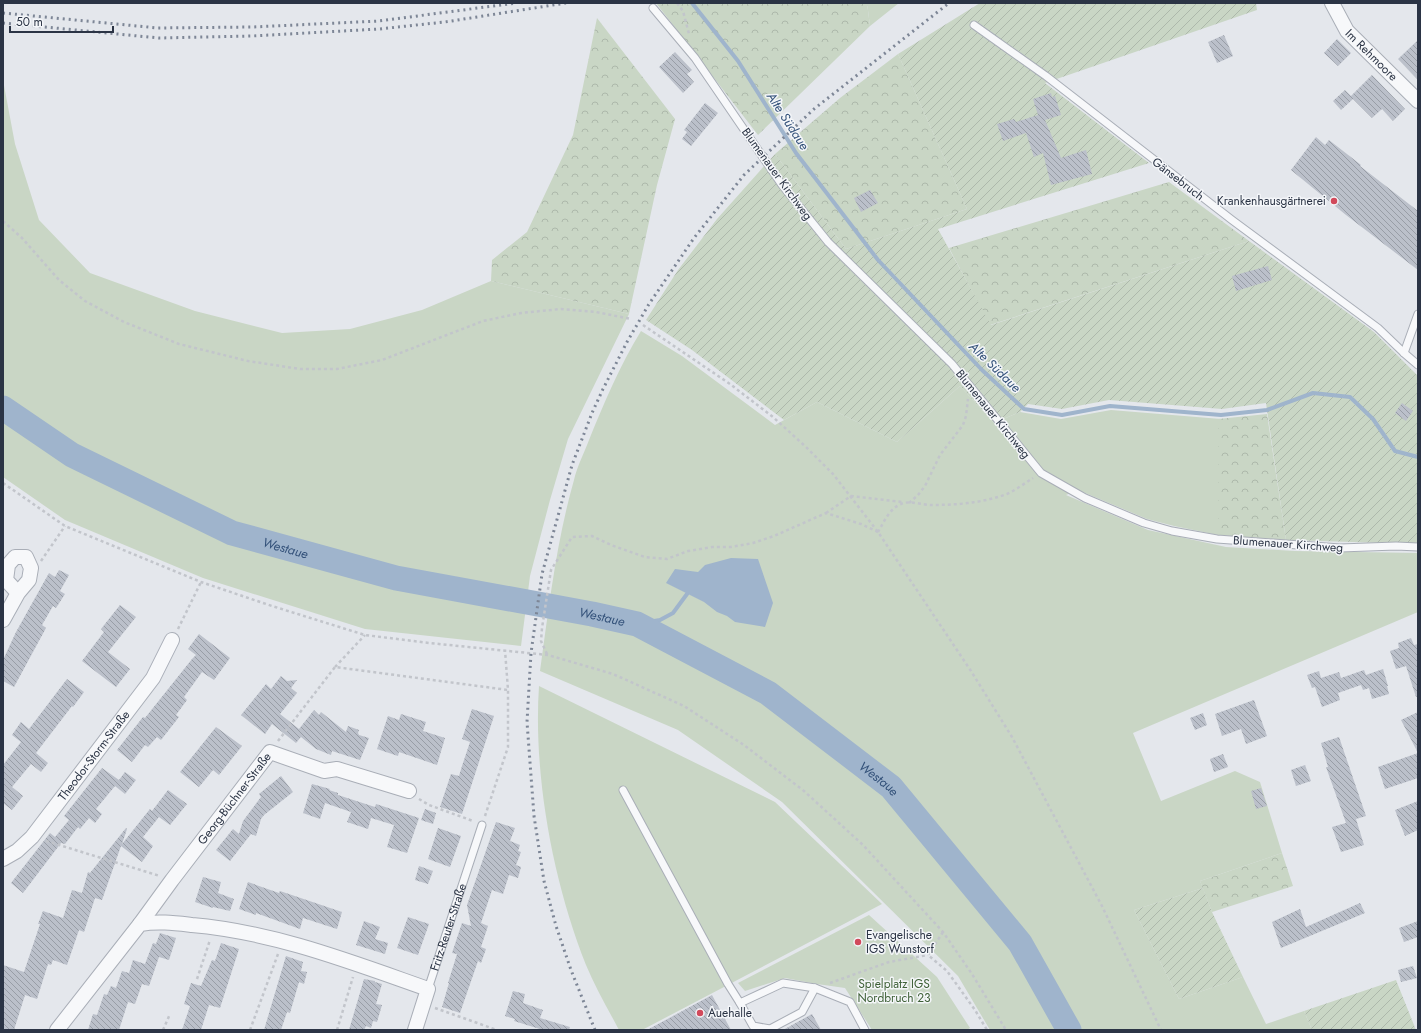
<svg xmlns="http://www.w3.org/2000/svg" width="1421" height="1033" viewBox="0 0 1421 1033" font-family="Jost,sans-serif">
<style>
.green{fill:#c9d6c5}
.forest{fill:url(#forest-crowns)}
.garden{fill:url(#garden-furrows)}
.water{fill:#9fb4cc}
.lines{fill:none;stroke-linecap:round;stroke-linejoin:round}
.stream{stroke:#9fb4cc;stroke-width:4}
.river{stroke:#9fb4cc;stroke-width:25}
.building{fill:url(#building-back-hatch)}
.service-casing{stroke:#a9aeb7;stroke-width:9}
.minor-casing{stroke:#a9aeb7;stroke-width:16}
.path{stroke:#c2c5cb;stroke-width:2.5;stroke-dasharray:3 3;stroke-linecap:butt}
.service{stroke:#f7f8fa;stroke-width:7}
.minor{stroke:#f7f8fa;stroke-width:14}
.rail{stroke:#7d8696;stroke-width:3;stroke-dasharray:2 4;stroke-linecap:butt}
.poi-dot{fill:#d1495b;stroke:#f4f6f9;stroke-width:1.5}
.labels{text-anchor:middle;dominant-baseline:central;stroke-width:3;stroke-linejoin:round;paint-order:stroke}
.street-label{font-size:12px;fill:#2b3445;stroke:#f4f6f9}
.poi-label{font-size:12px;fill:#2b3445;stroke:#f4f6f9;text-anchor:start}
.park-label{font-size:12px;fill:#3f6138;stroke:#f4f6f9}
.water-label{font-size:13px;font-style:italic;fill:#34527a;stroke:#f4f6f9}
</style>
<defs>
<pattern id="forest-crowns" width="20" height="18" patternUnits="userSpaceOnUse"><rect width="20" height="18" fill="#c9d6c5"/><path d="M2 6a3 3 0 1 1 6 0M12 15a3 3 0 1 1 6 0" fill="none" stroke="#adb8ab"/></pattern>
<pattern id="garden-furrows" width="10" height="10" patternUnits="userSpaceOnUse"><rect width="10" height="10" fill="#c9d6c5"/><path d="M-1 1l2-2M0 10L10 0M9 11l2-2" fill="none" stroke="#adb8ab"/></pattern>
<pattern id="building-back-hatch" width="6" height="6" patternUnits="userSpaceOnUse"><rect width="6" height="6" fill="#bbc0ca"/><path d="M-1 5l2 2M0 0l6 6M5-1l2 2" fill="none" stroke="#989da6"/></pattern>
</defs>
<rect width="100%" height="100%" fill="#e4e7ec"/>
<path class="green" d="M867 3H899L870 26Z
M3 80 15 144 39 220 90 273 195 311 282 333 350 329 422 310 491 281 629 314 568 439 550 500 530 576 521 646 365 629 203 578 65 520 3 477Z
M641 331 682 356 775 425 817 402 897 442 960 386 994 423 1020 412 1061 419 1111 410 1221 419 1218 535 1174 526 1147 519 1078 490 1066 495 1148 530 1226 547 1295 551 1418 553V612L1133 733 1161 801 1235 771 1260 782 1282 853 1200 881 1203 888 1134 910 1179 999 1243 977 1266 1024 1304 1011 1312 1030H990L958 976 782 802 678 730 540 671C549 607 556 543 574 480 577 467 584 453 589 440 604 403 620 365 641 331Z
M539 686 775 802 882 904 642 1030H619C608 1009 595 987 586 965 553 882 533 775 539 686Z
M869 915 937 977 970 1028 967 1030H872L845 988 817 984 785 978 745 991 738 983Z"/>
<path class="forest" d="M656 3H867L870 26 758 135Z
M597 18 675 119 657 185 629 314 491 281 492 260 527 232 573 135Z
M898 54 967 209 846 249 775 154 840 98Z
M1169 182 1249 241 990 325 949 248Z
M1267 414 1286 540 1218 535V419Z
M1282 853 1293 886 1212 912 1200 881Z"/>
<path class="garden" d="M980 3H1256L1257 10 1045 83 1149 163 938 229 991 325 1249 241 1374 332 1418 376V544L1286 540 1266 403 1222 409 1109 400 1062 409 1028 404 1020 412 994 423 960 386 897 442 817 402 784 420 692 350 646 320 678 270 717 219 775 154 846 249 967 209 898 54Z
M1203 888 1212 912 1243 977 1179 999 1134 910Z
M1396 980 1416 1030H1312L1304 1011Z"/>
<path class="water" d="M731 558 758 559 773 603 765 627 735 622 727 616 717 612 704 602 666 583 675 569 698 572 705 565Z"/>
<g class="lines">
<path class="stream" d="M692 3 738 61 796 153 878 260 982 370 1024 409 1062 415 1110 406 1221 415 1267 410 1313 393 1350 397 1373 419 1395 451 1418 457
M637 624 660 620 673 613 687 594"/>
<path class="river" id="s1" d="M3 408 72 455 232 533 396 578 592 614 637 624 768 693 891 787 1020 943 1069 1030"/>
</g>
<path class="building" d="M1224 35 1233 56 1217 63 1208 42Z
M1337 39 1351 53 1338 66 1324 53Z
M1418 40V80L1398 59Z
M675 52 692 70 687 74 694 82 683 93 659 67Z
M1372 75 1405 109 1393 121 1382 109 1372 118 1353 99 1341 110 1333 101 1345 90 1351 96Z
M1051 93 1052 97 1055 96 1061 115 1045 120 1061 158 1086 150 1092 174 1051 185 1043 153 1034 157 1026 133 1003 141 997 124 1014 119 1016 122 1038 115 1033 99Z
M705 103 718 113 691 146 682 139 687 132 684 130Z
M1316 137 1325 145 1329 140 1361 165 1360 166 1418 211V270L1346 215 1291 170Z
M870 190 878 203 861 212 854 198Z
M1268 266 1272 280 1236 291 1232 276Z
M1402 403 1413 411 1406 421 1395 413Z
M59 570 69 575 60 591 65 594 56 608 53 606 42 625 46 628 14 687 3 681V660L16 632 49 573 55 577Z
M120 605 136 617 108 652 130 669 116 687 82 661 104 632 101 629Z
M199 634 230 658 214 680 202 672 184 697 187 700 176 715 179 717 161 740 157 737 148 747 145 745 132 762 117 750 143 717 145 718 192 659 196 655 188 649Z
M1411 638 1414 645 1418 644V696L1416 697 1406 666 1396 669 1390 651 1399 648 1398 643Z
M1383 669 1388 686H1387L1389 694 1372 699 1369 688 1363 690 1361 685 1338 693 1340 700 1322 707 1315 687 1312 688 1307 675 1319 671 1321 678 1339 672 1341 678 1364 670 1366 675Z
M281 676 287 681 297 680 291 688 297 693 280 714 299 729 314 710 319 715 321 712 346 732 348 726 359 730 358 733 359 735 369 738 360 760 332 751 331 755 316 749 301 737 296 743 272 724 265 734 241 715 266 684 271 689Z
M67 679 84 692 73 707 72 706 36 753 48 763 41 772 31 764 12 787 23 796 12 810 3 803V765L21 742 12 735 21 722 29 729Z
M1254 700 1267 736 1246 744 1241 729 1222 736 1215 714Z
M472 709 494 716 462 814 440 807 451 774 459 776 462 766 470 742 462 739Z
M1418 712V778L1385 789 1378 767 1418 753 1401 720Z
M1203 713 1207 725 1195 730 1190 718Z
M401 714 426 722 423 731 445 738 437 765 399 752 398 756 377 749 388 716 399 720Z
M216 727 242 746 219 775 213 770 199 787 180 772Z
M1339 737 1366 816 1356 819 1364 845 1341 852 1332 827 1346 823 1326 767H1328L1321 743Z
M1223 754 1228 767 1214 772 1210 759Z
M1305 765 1311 781 1296 786 1291 770Z
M102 768 119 780 125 772 136 780 125 794 115 786 96 809 102 814 95 823 89 818 80 829 78 827 65 844 61 843 23 893 11 883 50 833 55 837 69 820 64 816Z
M281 776 293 792 264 815 261 819 256 836 251 834 230 861 216 850 233 829 239 834 243 821 261 797 259 794Z
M312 784 330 789 329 790 338 793V795L375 807 376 804 419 818 407 853 387 847 394 825 371 818 368 829 347 822 351 812 325 803 320 819 303 813Z
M1261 788 1267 806 1256 809 1251 791Z
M168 790 187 804 170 825 159 817 143 837 153 846 142 862 121 846 102 900 95 898 84 932 79 930 67 965 53 960 51 965 48 964 37 999 25 995 14 1030H3V965L24 972 40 924H38L43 911 63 918 72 890 82 893 88 872 90 873 126 828 127 829 122 844 150 809 152 811Z
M1418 801V830L1405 836 1395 810Z
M425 809 436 813 433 824 421 820Z
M496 822 515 828 510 841 520 845 518 851 521 852 516 865 521 867 518 878 509 875 503 894 492 890 481 923 488 926 481 947 486 949 481 963 478 961 460 1013 442 1007 449 983H448L457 954 452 953 462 923 471 926 467 905Z
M438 828 461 836 450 867 428 859Z
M419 866 433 871 428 884 415 880Z
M203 877 221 882 218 893 234 899 230 911 213 907V908L195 902Z
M248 882 279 893 280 891 342 912 337 929 303 918 300 929 256 913V915L239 909Z
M1360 903 1365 913 1281 948 1272 922 1300 909 1306 927Z
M408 917 429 924 418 955 397 948Z
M364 921 380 927 375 939 388 943 385 954 356 945Z
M1418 921V937L1404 942 1399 928Z
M160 933 176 938 169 960 159 957 149 986 142 984 135 1004 128 1002 119 1030H88L93 1014 97 1015 104 994 107 995 111 986 116 988 122 971 129 973 133 960 145 964 153 943 156 944Z
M221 943 239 949 220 1008 209 1005 201 1030H182L190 1006 184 1004 191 983 201 986 212 960 215 961Z
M286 956 303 962 301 971 307 972 304 984 299 982 290 1013 287 1012 281 1030H264Z
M1413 966 1417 978 1401 982 1398 970Z
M364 979 375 981V982L382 984 376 1004 382 1005 377 1022 373 1021 371 1028 366 1026 364 1030H349Z
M513 991 525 994 523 1003 543 1010 540 1018 570 1027 569 1030H543L514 1021 515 1019 505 1016Z
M712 995 731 1030H647Z
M812 1014 821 1030H783Z"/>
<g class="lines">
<defs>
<g id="service">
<path d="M653 8 695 58 782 185 828 242 952 364 1041 473 1085 498 1144 523 1172 531 1217 539 1340 548 1396 546 1418 547"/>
<path d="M974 25 1046 76 1232 220 1378 328 1404 353 1418 365"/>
<path d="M1404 353 1418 314"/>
<path d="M623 790 728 984 740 1003 783 983 815 988 850 1002 865 1030"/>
<path id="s2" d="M428 989 482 825"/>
<path d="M740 1003 753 1026 770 1029 802 1012 815 988"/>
</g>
<g id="minor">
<path id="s3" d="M1332 3 1347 31 1418 101"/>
<path d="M3 620 18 593 29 580 31 568 26 557H15L8 565 6 580 18 593"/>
<path id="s4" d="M3 859 17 851 32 837 153 678 172 640"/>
<path id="s5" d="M140 924 172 880 270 752 324 771 337 769 409 791"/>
<path d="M57 1030 140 924C158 921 174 923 192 925 274 932 351 962 428 989L415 1030"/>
</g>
</defs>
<use href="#service" class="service-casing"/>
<use href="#minor" class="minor-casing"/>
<path class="path" d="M677 3 683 11 689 34
M3 221 22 238 59 280 85 301 124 322 179 344 248 361 300 369H337L382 360 483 321 521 313 561 309 596 312 631 319
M643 325 730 384 773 417 806 447 833 474 878 532 971 671 1012 737 1102 906 1161 1030
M3 483 65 526 201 582 272 606 365 635 429 643 548 655 613 674 684 706 744 745 804 791 863 845 943 932 972 974 1006 1030
M909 503 918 495 925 486 940 455 963 425 966 416 968 399
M826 513 851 496 902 502
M878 532C884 522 889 509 901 504 909 500 922 505 931 505 957 505 982 503 1007 494 1016 490 1025 483 1033 478
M41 561 65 526
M178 629 201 582
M547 654 541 641 542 628 551 570 572 537 592 536 611 545 645 557 667 559 688 551 712 547H731L753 543 774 536 826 513 861 524 878 532
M335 667 365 635
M278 741 335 667 508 690
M419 799 429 805 473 821
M485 816 508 747V690L505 650
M46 841 160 876
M943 932 928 955 947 971 975 1010 987 1030
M197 979 210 940
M830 983 889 962 928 955
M435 1008 497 1030
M163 1030 170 1014
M250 1030 278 954
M337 1030 353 977"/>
<use href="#service" class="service"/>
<use href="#minor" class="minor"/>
<path class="rail" d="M3 13 158 28 253 27 379 21 516 3
M3 23 159 38 252 36 379 29 445 22 566 3
M595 1030 571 970 556 926 544 881 534 816 527 722 531 653 542 574 572 465 592 413 603 389 627 342 649 304 694 238 744 175 814 109 949 3"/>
</g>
<g class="poi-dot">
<circle cx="1334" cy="201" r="4"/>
<circle cx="858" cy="942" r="4"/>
<circle cx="700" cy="1013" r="4"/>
</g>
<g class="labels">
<g class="street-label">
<text stroke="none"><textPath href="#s3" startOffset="66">Im Rehmoore</textPath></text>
<text transform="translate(777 174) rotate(54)">Blumenauer Kirchweg</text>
<text transform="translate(1178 179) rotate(38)">Gänsebruch</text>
<text transform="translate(993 414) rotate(51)">Blumenauer Kirchweg</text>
<text transform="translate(1288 544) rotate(4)">Blumenauer Kirchweg</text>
<text stroke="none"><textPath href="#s4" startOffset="139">Theodor-Storm-Straße</textPath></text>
<text stroke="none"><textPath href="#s5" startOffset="157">Georg-Büchner-Straße</textPath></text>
<text stroke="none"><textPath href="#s2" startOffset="65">Fritz-Reuter-Straße</textPath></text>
</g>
<g class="poi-label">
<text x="1326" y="201" text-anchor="end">Krankenhausgärtnerei</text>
<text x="866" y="935">Evangelische<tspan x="866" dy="14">IGS Wunstorf</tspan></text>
<text x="708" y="1013">Auehalle</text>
</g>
<g class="park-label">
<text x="894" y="984">Spielplatz IGS<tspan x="894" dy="14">Nordbruch 23</tspan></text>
</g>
<g class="water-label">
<text transform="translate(788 121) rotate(57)">Alte Südaue</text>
<text transform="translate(995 367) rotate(44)">Alte Südaue</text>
<text stroke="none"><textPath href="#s1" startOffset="317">Westaue</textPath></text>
<text stroke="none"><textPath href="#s1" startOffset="641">Westaue</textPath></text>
<text stroke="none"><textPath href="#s1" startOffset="965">Westaue</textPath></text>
</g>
</g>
<rect width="1421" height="1033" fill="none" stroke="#2b3445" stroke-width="8"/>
<path d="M10 26v6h103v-6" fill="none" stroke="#2b3445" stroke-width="2"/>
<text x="16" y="26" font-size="12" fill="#2b3445" stroke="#f4f6f9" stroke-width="3" paint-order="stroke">50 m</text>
</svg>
